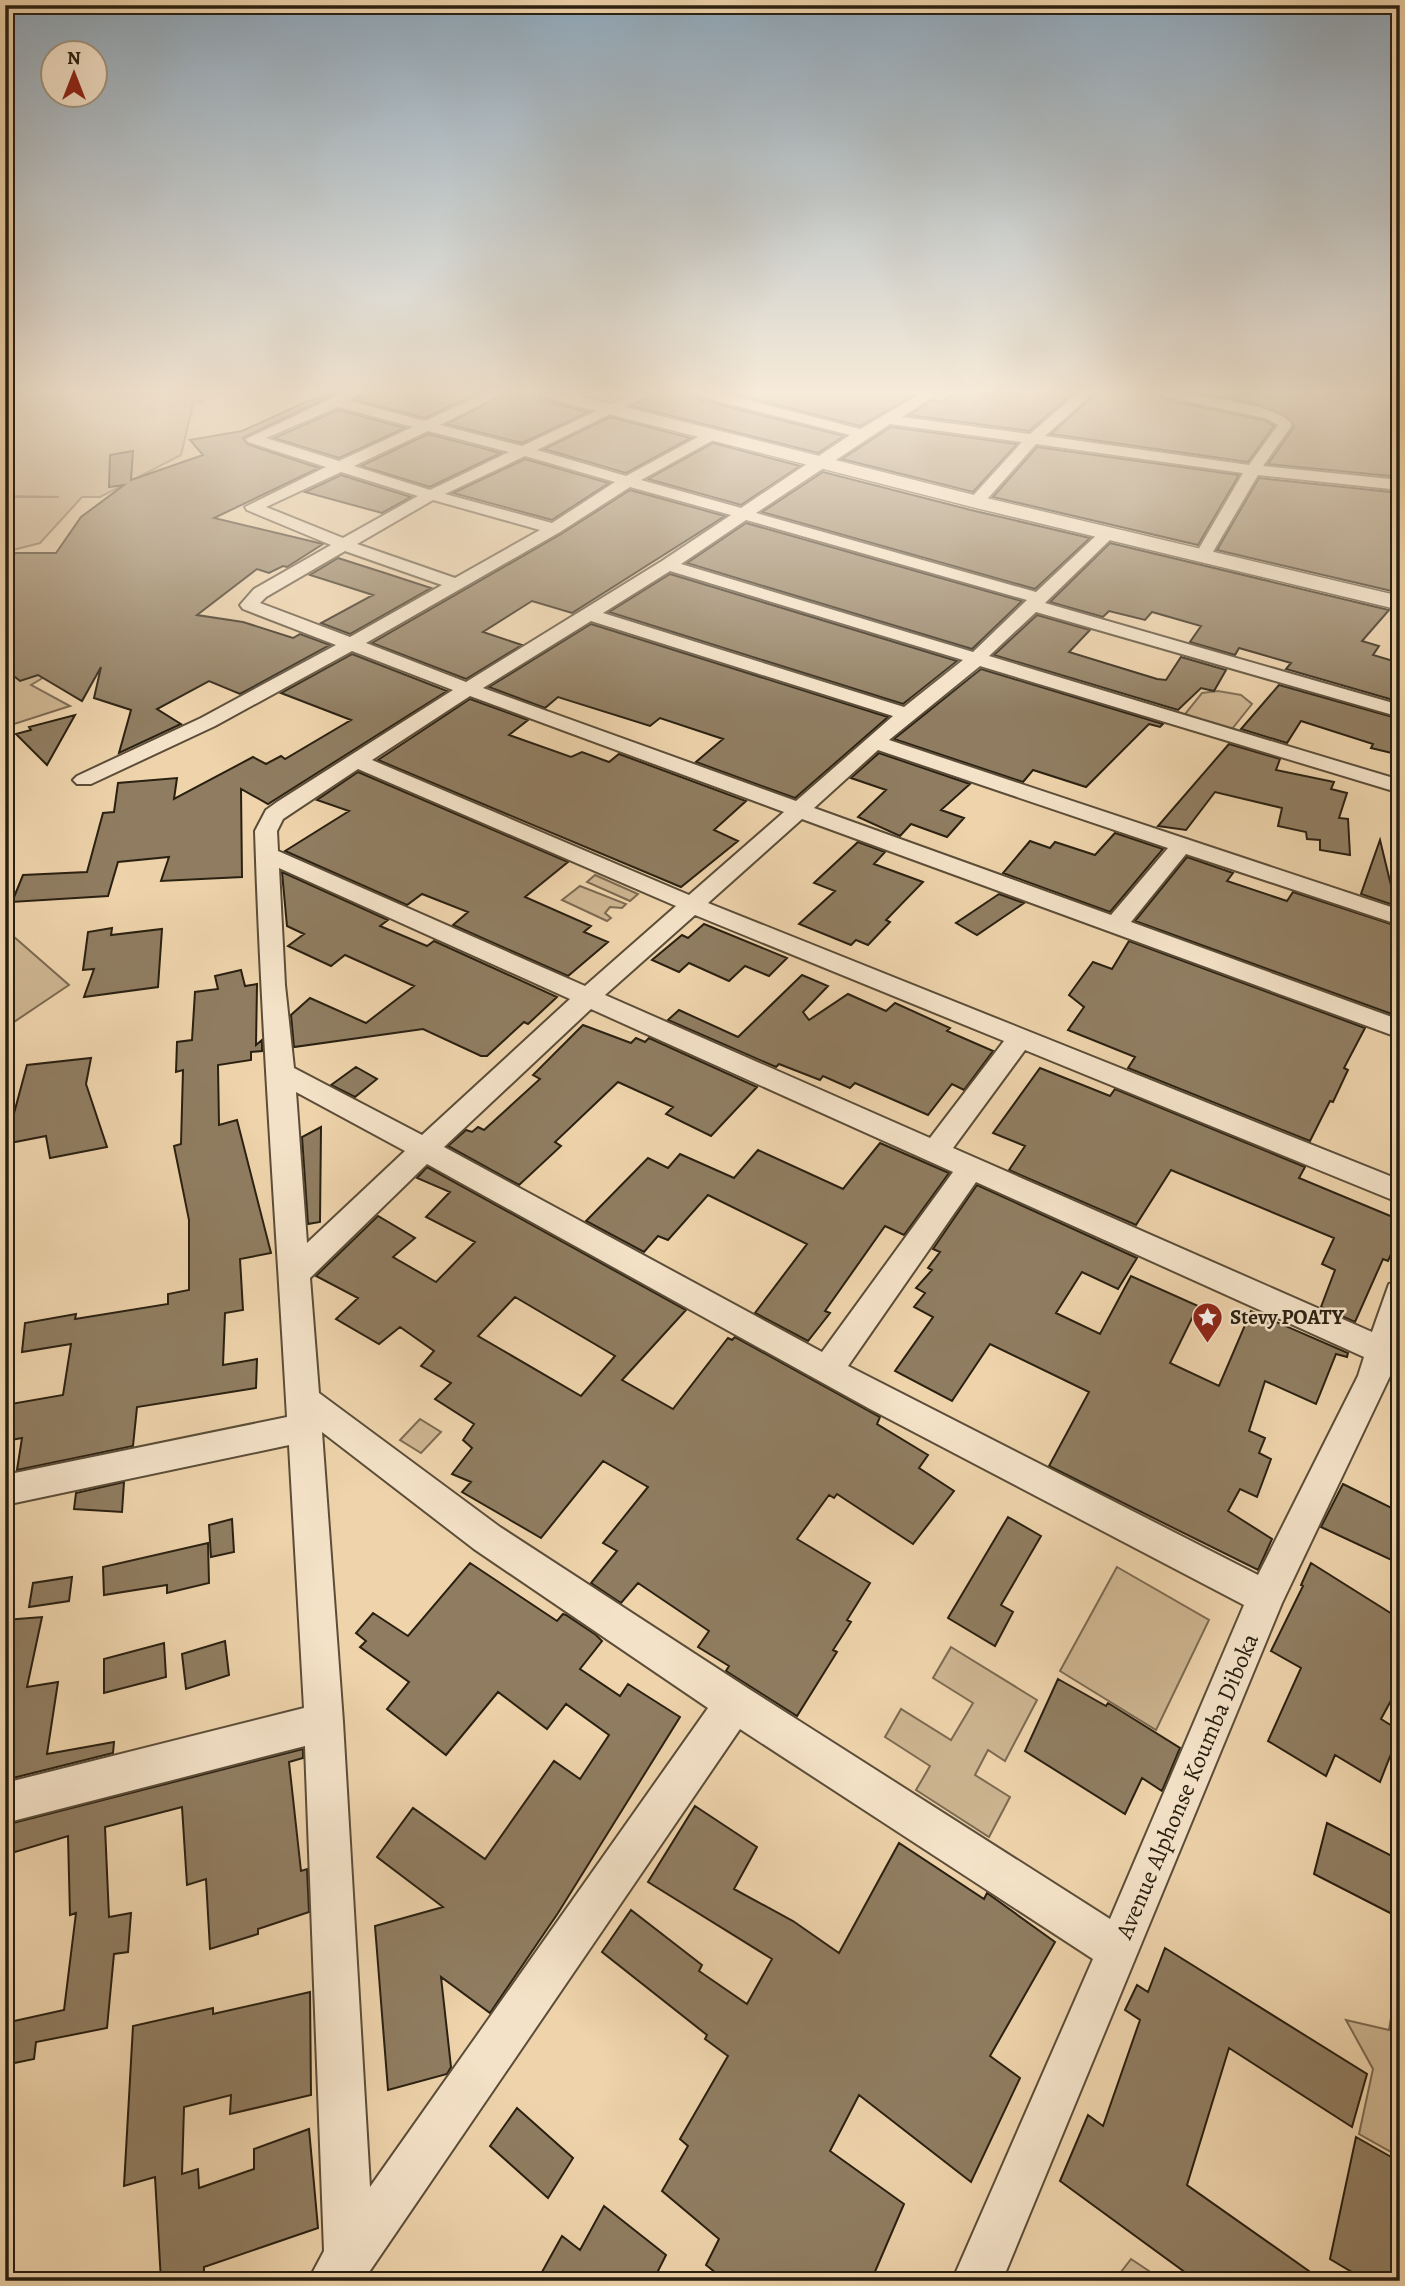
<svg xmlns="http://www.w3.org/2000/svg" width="1405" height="2286" viewBox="0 0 1405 2286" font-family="Alegreya,serif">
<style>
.green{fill:#cdb591;stroke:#7c6a51;stroke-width:2}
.building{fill:#907d61;stroke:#2a2011;stroke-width:2;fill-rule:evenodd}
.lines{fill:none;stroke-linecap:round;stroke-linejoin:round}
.minor-casing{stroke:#5b4d38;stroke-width:4}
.tertiary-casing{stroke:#5b4d38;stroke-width:3}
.minor{fill:#f4e2c8;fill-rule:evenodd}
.tertiary{fill:#f4e2c8;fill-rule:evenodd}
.labels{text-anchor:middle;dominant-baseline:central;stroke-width:5;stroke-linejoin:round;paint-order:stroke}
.poi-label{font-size:21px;font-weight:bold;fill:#2a2011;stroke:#f4e2c8;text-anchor:start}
.near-street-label{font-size:24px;fill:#2a2011;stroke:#f4e2c8}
</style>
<rect width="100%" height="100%" fill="#eed3ab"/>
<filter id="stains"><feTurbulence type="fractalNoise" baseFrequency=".00286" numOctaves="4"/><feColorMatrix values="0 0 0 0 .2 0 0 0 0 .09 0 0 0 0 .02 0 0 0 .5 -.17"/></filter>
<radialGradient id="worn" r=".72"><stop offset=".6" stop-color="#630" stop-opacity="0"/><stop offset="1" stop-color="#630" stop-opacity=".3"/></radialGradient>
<path class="green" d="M5 393H224L193 404 181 455 100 497H82L40 543 5 552V497H59L5 496Z
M5 653 76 658 31 685 70 706 5 727Z
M1218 691 1241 695 1252 704 1232 729 1181 719 1202 693Z
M595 875 638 894 630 901 587 882Z
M580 886 626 904 622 908 610 907 605 913 611 918 607 921 562 900Z
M5 929 69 985 5 1028Z
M420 1419 441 1432 421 1453 400 1440Z
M1117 1567 1209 1620 1156 1730 1060 1671Z
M951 1647 1037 1700 1005 1761 988 1750 975 1775 1010 1797 989 1837 916 1790 930 1766 885 1737 901 1709 951 1740 973 1703 933 1678Z
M1393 2006 1400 2011V2157L1359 2134 1373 2069 1346 2020 1389 2030Z
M1131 2259 1164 2281H1114Z"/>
<path class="building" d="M336 393 243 438 247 444 319 468 214 518 323 544 287 567 283 566 269 573 257 569 197 615 243 622 293 638 300 634 330 645 240 694 209 681 157 709 181 724 119 753 131 710 94 698 101 667 82 701 38 675 20 681 5 669V568L15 553H56L81 517 124 485 109 487 110 455 133 451 131 480 203 455 190 440 242 431 308 401Z
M364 393H478L425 418 355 400Z
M506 393H538L541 400 589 412 522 443 447 424Z
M655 393H694L697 399 844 436 818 453 632 406Z
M731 393H907L914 395 860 426Z
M956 393H1073L1029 431 909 415 933 400 942 402Z
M1096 393H1157L1166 400 1264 420 1274 426 1248 462 1051 434Z
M1196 393H1339L1400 398V477L1268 464 1294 427 1286 416 1253 403Z
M338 410 405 428 339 458 274 438Z
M610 417 691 438 626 473 544 449Z
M891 427 1017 444 973 492 842 459Z
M428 434 501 453 430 487 361 466Z
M713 443 800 466 741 505 648 479Z
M1037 447 1239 475 1198 545 993 497Z
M525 459 609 483 552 520 453 493Z
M823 472 975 511 1090 538 1035 589 762 512Z
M341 475 411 497 382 513 305 492Z
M1259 478 1400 493V593L1217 550Z
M630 490 725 516 572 613 532 601 483 632 522 645 466 679 372 643 561 534Z
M746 523 1022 601 972 649 687 563Z
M1110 543 1389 610 1362 641 1379 646 1373 655 1400 663V702L1286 669 1291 663 1239 648 1235 655 1190 642 1201 626 1152 612 1145 620 1109 611 1103 617 1050 602Z
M338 558 385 573 431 588 350 634 321 623 373 595 310 575Z
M670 574 957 661 903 704 609 612Z
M1037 615 1090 630 1069 652 1157 679 1166 680 1181 657 1226 670 1214 691 1201 688 1178 710 994 655Z
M591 624 888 717 795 798 696 762 723 739 660 718 650 726 558 697 545 708 489 687Z
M352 654 447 691 268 804 241 789 242 877 161 881 169 857 118 862 108 896 12 902 23 875 87 872 103 813 114 812 118 783 177 778 174 799 253 757 266 764 281 756 285 759 351 720 281 693Z
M981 669 1163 724 1160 727 1149 724 1086 787 1033 770 1023 782 894 739Z
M1279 685 1400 719V755L1371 748 1373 744 1301 721 1287 743 1241 729Z
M470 699 528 720 509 735 571 757 582 752 609 762 619 754 746 801 714 830 738 841 681 887 378 760Z
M75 715 47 765 16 734 31 730 29 727Z
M1229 744 1280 759 1276 770 1334 782 1331 789 1347 793 1339 818 1348 819 1350 855 1320 850V840L1307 839 1306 832 1278 826 1282 808 1215 792 1186 830 1158 826Z
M879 753 970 784 941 810 964 818 947 837 911 824 900 836 858 817 886 790 851 778Z
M358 772 568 862 525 897 591 926 584 932 608 942 568 976 453 925 468 912 422 894 407 905 285 851 349 811 317 800Z
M1115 833 1163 849 1110 912 1003 873 1030 841 1050 848 1055 842 1095 855Z
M1380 840 1396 906 1361 894Z
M858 842 885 852 874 864 923 882 886 920 890 922 868 945 856 940 851 945 799 924 835 891 814 883Z
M1187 857 1233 873 1227 881 1287 901 1293 892 1400 927V1017L1135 921Z
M282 872 388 920 380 926 427 946 434 941 557 997 528 1024 524 1022 487 1056H481L423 1029 294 1047 291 1015 310 998 366 1023 414 986 345 955 331 966 288 946 304 934 287 926Z
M999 894 1024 903 977 935 956 923Z
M704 924 787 958 769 976 745 966 729 981 689 963 679 972 652 960 682 935 688 938Z
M112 928 111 935 162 929 158 987 84 997 94 969 83 970 88 932Z
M1129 941 1365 1028 1344 1068 1348 1070 1333 1102 1330 1101 1310 1141 1128 1068 1135 1057 1068 1030 1084 1007 1069 995 1093 962 1112 969Z
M241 970 245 986 257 984 256 1045 262 1040V1051L251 1052V1060L218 1065 219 1125 237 1120 271 1253 240 1259 243 1310 225 1313 223 1365 257 1359 256 1388 137 1407 133 1446 17 1470 22 1438 5 1441V1405L63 1395 71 1344 22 1352 25 1323 76 1314 75 1319 168 1304V1294L189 1290V1220L174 1146 181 1144 183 1070 176 1072 177 1042 192 1040 195 992 218 989 215 976Z
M802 975 828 986 803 1012 809 1020 848 994 886 1011 895 1003 950 1028 947 1031 993 1051 964 1090 952 1084 928 1115 855 1083 850 1088 823 1076 820 1080 779 1064 776 1067 668 1020 679 1010 738 1037Z
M583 1025 631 1043 636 1038 645 1042 649 1038 757 1087 711 1136 666 1114 673 1107 618 1082 555 1142 561 1146 519 1185 448 1146 466 1130 472 1132 478 1127 484 1130 540 1079 533 1075Z
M91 1058 86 1084 107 1147 50 1158 46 1136 5 1144 6 1118 13 1117 27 1065Z
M356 1067 377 1079 355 1097 331 1085Z
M1040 1068 1110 1096 1115 1089 1305 1167 1299 1178 1400 1220V1234L1388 1261 1383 1259 1355 1322 1321 1307 1335 1270 1322 1264 1334 1238 1171 1170 1136 1225 1009 1170 1025 1146 993 1133Z
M321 1127 320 1222 308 1224 302 1137Z
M880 1143 949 1173 904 1235 885 1226 825 1311 830 1313 808 1341 755 1313 807 1244 708 1195 668 1240 658 1236 644 1252 586 1221 648 1158 668 1168 680 1154 734 1178 758 1150 843 1189Z
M427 1167 686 1310 622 1380 673 1409 728 1338 732 1340 735 1337 880 1417 877 1424 928 1455 919 1468 954 1491 913 1544 837 1494 834 1498 829 1495 797 1539 870 1583 847 1620 851 1622 833 1650 837 1652 797 1716 726 1671 729 1666 698 1647 709 1631 638 1583 621 1603 591 1583 617 1551 603 1543 648 1487 603 1461 541 1538 462 1492 471 1482 452 1474 472 1448 463 1440 474 1424 435 1399 451 1383 421 1366 434 1351 400 1327 379 1344 336 1319 358 1298 316 1276 378 1216 415 1238 393 1257 436 1282 475 1242 426 1217 450 1192 417 1178ZM515 1297 615 1356 581 1396 478 1336Z
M977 1185 1137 1258 1118 1289 1082 1272 1056 1313 1100 1334 1131 1276 1198 1306 1170 1363 1219 1386 1251 1311 1348 1353 1347 1357 1336 1354 1316 1404 1265 1381 1249 1431 1265 1438 1259 1453 1271 1459 1257 1497 1240 1489 1228 1511 1272 1539 1258 1570 1049 1466 1089 1392 990 1344 952 1401 895 1371 933 1317 914 1307 925 1293 916 1288 932 1270 928 1268 940 1252 933 1249Z
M124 1482 122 1512 74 1509 76 1493Z
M1343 1484 1400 1512V1564L1321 1527Z
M1008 1517 1041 1536 1001 1605 1013 1612 995 1646 948 1618Z
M232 1519 234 1552 211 1557 209 1525Z
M208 1543 209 1583 167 1593V1585L104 1595 103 1567Z
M470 1563 557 1621 563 1614 566 1615 596 1635 602 1641 580 1669 620 1696 628 1684 680 1717 558 1913 490 2013 441 1977 451 2067 447 2074 388 2090 375 1926 443 1907 377 1857 413 1808 485 1859 554 1761 580 1779 609 1735 566 1704 547 1729 498 1692 446 1755 387 1709 409 1682 360 1647 366 1641 356 1633 373 1613 408 1636Z
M1311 1563 1400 1619V1684L1381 1719 1400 1731 1380 1782 1335 1755 1326 1776 1268 1741 1301 1668 1271 1651 1303 1586 1301 1585Z
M72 1577 69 1601 29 1607 33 1583Z
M42 1617 27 1687 58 1682 47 1754 114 1742 113 1753 5 1780V1620Z
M225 1641 229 1675 186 1689 182 1654Z
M164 1643 166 1677 104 1693V1659Z
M1058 1679 1106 1706 1108 1703 1180 1748 1162 1791 1142 1778 1125 1814 1025 1751Z
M303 1749V1758L289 1762 301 1871 307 1869 309 1912 258 1929V1934L210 1949 206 1879 187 1885 182 1807 105 1827 109 1917 131 1913 128 1952 114 1954 107 2028 36 2042 34 2059 5 2065V2023L64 2010 76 1913 70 1915 68 1836 5 1855V1825Z
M695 1806 757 1847 734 1889 793 1921 839 1953 899 1843 984 1899 987 1893 1055 1942 990 2056 1020 2078 971 2182 859 2095 830 2151 904 2204 871 2281H726L706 2265 719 2239 662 2191 688 2146 680 2139 728 2056 705 2039 707 2035 602 1952 631 1910 702 1965 699 1971 747 2004 772 1959 648 1882Z
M1327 1823 1400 1860V1918L1314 1874Z
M1165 1948 1367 2074 1352 2127 1229 2048 1187 2185 1323 2281H1197L1060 2181 1088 2115 1103 2126 1140 2020 1125 2010 1137 1985 1148 1992Z
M310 1992 311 2095 230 2114 231 2095 184 2107 182 2174 198 2169 199 2188 254 2169V2149L309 2129 318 2228 204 2267V2275L189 2281H161L155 2177 124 2186 133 2026 213 2008V2014Z
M517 2108 573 2158 548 2198 490 2146Z
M1356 2137 1400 2162V2281H1367L1330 2259Z
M604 2206 666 2255 653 2281H537L562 2236 580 2250Z"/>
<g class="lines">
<defs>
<path id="minor" d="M343 393H361L349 401 425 421 485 393H504L440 425 522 446 634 393H653L537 450 626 476 707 432H717L719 435 717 438 641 480 741 508 850 435 698 396 696 393H720L860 429 922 393H939L902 417 1030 434 1077 393H1093L1045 436 1249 465 1278 425 1265 418 1167 397 1160 393C1184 393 1282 404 1292 425L1263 466 1400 480V490L1258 475 1210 557 1202 562 1194 557 1243 473 1036 444 982 505H970L968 502 970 499 1022 442 890 424 756 513 1036 592 1102 530H1114L1116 533 1114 536 1045 603 1400 705V717L1036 612 989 656 1400 780V793L980 666 889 740 1400 910V925L1186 854 1131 922 1400 1020V1038L802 819 708 903 1400 1180V1203L1025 1050 953 1148 1372 1332 1389 1284 1400 1281V1345L1390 1376 1282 1603 1002 2281H952L1093 1959 740 1729 363 2281H308L324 2251 305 1746 5 1823V1783L304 1708 289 1445 5 1505V1475L287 1417C276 1223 261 1025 255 831L266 810 277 802 453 690 352 651 215 726 91 784H77L73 780 77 776 201 718 336 645 243 609 240 605 254 589 331 545 247 510 245 507 326 467 248 442 246 439ZM338 407 413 427 339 461 266 438ZM428 431 509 452 430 490 354 466ZM525 456 615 482 552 523 445 494ZM341 472 418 496 343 538 266 507ZM630 487 731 515 662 561 466 682 366 643 560 532ZM433 500 540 530 455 578 357 544ZM746 520 1027 600 973 652 681 564ZM345 551 442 585 350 637 260 603 266 597ZM670 571 963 660 904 707 603 613ZM591 621 893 716 796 801 483 688ZM470 696 784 812 689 895 372 760ZM878 750 1168 848 1111 915 814 808ZM358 769 676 906 585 986 278 851 277 831 283 819ZM279 868 570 999 422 1135 294 1068 285 985ZM695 915 1004 1041 930 1138 605 995ZM591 1009 953 1172 822 1352 444 1147ZM296 1092 405 1151 307 1243ZM427 1164 870 1409 1244 1605 1110 1919 749 1689 500 1527 319 1393 310 1278ZM976 1182 1364 1357 1358 1376 1258 1575 848 1366ZM322 1432 474 1549 708 1708 370 2187 343 1722Z"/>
<path id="tertiary" d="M540 393H569L978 496 1400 596V610L976 508 542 397Z"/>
</defs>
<use href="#minor" class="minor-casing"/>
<use href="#tertiary" class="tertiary-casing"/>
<use href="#minor" class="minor"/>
<use href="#tertiary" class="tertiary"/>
</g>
<linearGradient id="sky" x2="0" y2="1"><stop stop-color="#8fa8bb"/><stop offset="0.55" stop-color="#f7ebd9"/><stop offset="1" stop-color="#f7ebd9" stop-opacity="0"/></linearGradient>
<rect width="1405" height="713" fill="url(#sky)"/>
<defs>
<symbol id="sight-pin" viewBox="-11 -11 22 30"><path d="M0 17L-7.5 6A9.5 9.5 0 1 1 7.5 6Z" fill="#8f2418" stroke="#f4e2c8"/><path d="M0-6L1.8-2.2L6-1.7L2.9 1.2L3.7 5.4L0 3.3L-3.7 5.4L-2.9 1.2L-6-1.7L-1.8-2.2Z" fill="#fff"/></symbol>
</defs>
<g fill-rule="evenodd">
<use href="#sight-pin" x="1190" y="1300" width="35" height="47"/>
</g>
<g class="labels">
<g class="poi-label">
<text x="1230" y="1317">Stevy POATY</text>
</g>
<g class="near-street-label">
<text transform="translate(1187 1786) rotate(-67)">Avenue Alphonse Koumba Diboka</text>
</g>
</g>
<rect width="1405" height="2286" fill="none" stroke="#eed3ab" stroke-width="28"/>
<rect x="7" y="7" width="1391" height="2272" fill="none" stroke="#2a2011" stroke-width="3.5"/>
<rect x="14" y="14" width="1377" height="2258" fill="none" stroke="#2a2011" stroke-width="2"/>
<g transform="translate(74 74)"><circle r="33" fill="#f4e2c8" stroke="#a3947f" stroke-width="2"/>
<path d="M0-5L12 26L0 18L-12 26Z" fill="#8f2418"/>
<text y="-10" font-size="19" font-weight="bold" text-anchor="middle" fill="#2a2011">N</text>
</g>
<rect width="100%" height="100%" filter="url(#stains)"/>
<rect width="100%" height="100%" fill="url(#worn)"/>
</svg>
